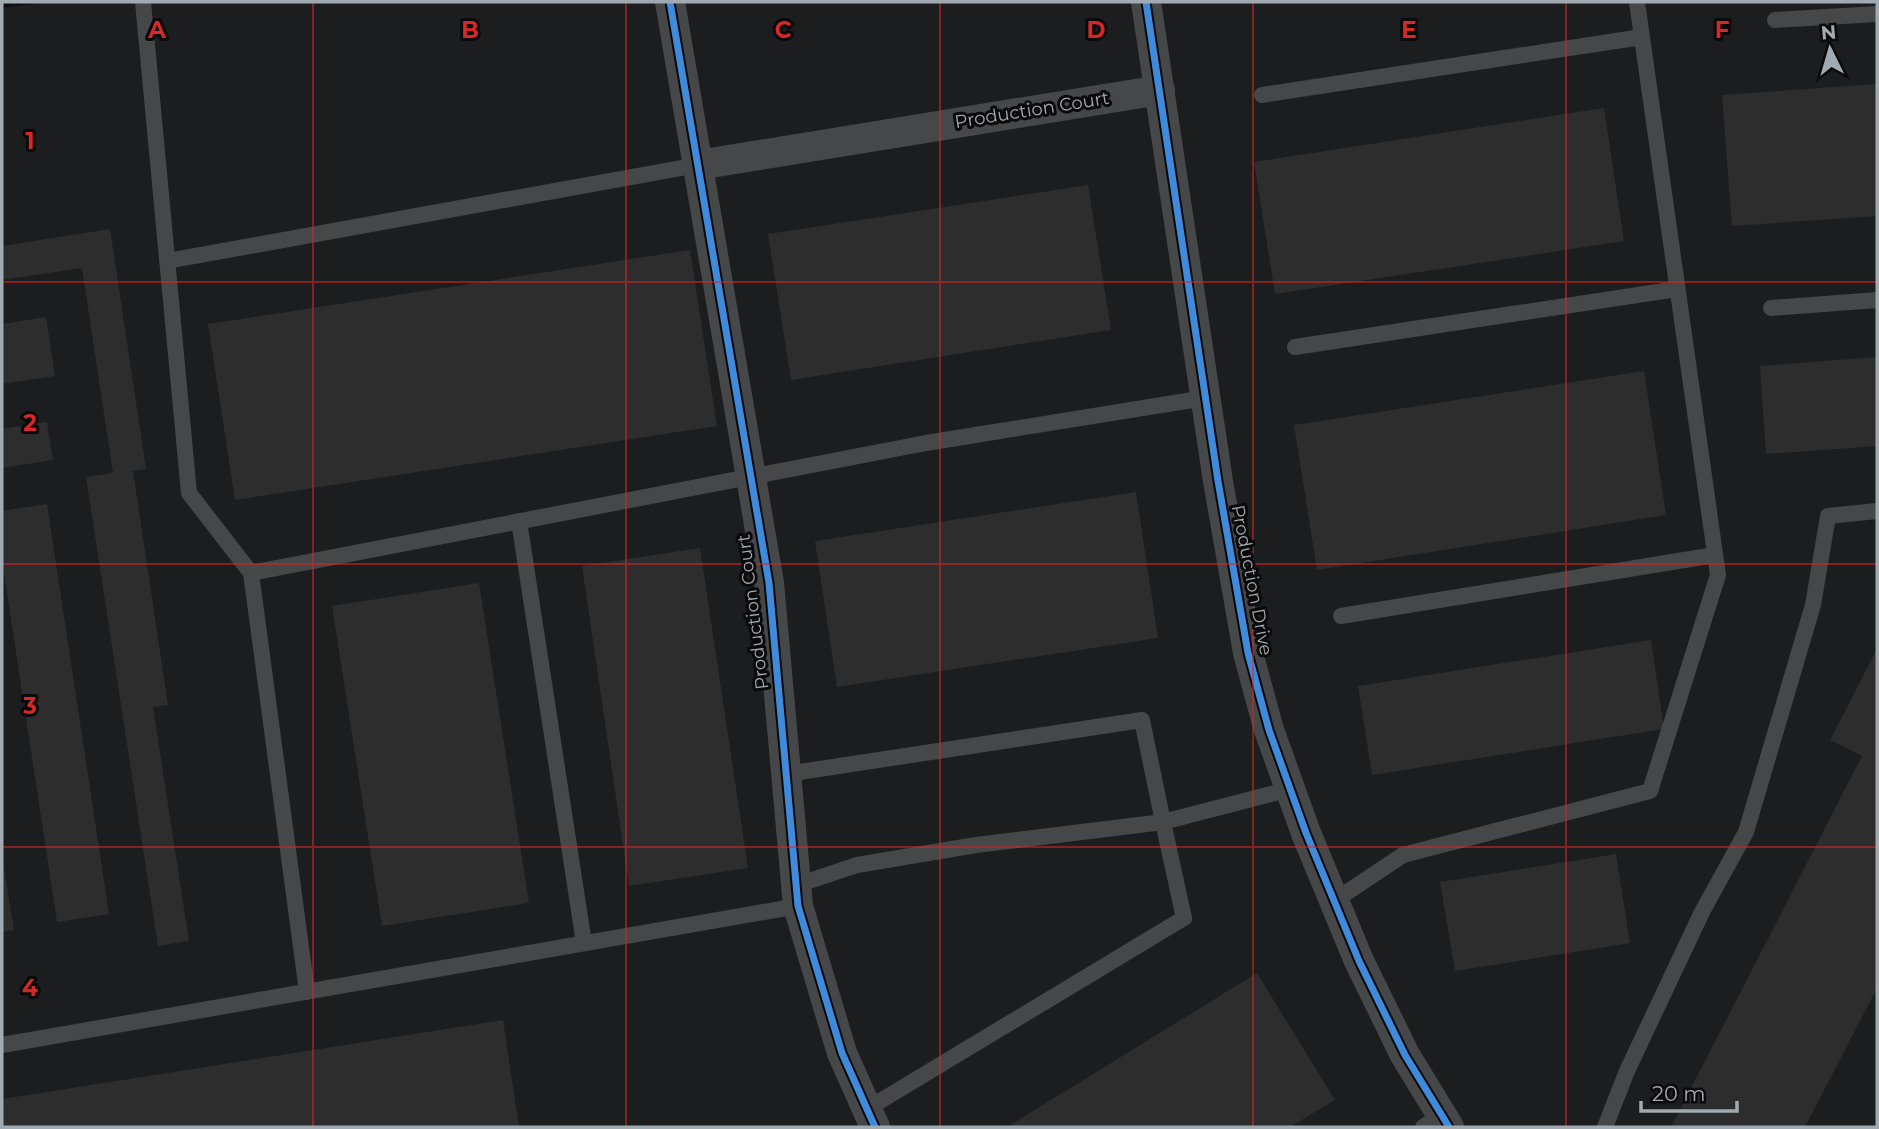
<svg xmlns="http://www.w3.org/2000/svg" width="1879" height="1129" viewBox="0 0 1879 1129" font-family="Montserrat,sans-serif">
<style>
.built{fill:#1c1d1e}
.building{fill:#2d2d2e}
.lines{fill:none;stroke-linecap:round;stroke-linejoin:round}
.lane{stroke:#454749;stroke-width:16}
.street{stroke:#454749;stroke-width:30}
.cycleway-casing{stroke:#0a0a0b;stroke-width:11}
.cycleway{stroke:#408adc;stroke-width:7}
.grid{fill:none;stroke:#d62828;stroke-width:2;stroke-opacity:0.55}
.labels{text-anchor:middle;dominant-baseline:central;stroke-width:6;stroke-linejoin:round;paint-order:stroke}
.street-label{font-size:18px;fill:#a1aab0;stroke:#0a0a0b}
.grid-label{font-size:23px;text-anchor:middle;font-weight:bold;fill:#d62828;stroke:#0a0a0b;stroke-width:6;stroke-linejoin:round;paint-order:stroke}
</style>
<rect width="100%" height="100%" fill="#0f0f10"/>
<path class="built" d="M46 2H1877V1127H2V8Z"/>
<path class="building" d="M1877 84V216L1732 226 1722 95Z
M1604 108 1624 241 1275 294 1254 162Z
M1088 185 1111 330 791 380 768 234Z
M110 229 146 469 133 471 168 705 153 707 189 941 158 946 86 477 113 473 82 268 2 280V246Z
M690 250 717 426 235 500 208 324Z
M46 317 55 376 2 384V324Z
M1877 357V446L1766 454 1760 366Z
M1644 371 1666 515 1317 570 1294 425Z
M47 422 53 460 2 468V429Z
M1136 492 1158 638 837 687 815 541Z
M47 504 109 914 57 922 2 560V511Z
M700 548 748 868 629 886 582 566Z
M479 583 529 903 382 926 332 606Z
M1651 640 1664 729 1372 775 1358 686Z
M1877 649V988L1805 1127H1671L1862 756 1830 740Z
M1616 854 1630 943 1455 971 1440 882Z
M3 862 14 930 2 932V863Z
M1257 973 1335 1100 1290 1127H1007Z
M503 1020 519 1127H2V1099Z"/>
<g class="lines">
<path class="lane" d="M143 2 189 493 251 573
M1775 20 1877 14
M1262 95 1642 37
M167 261 698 165
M1771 308 1877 300
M1295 347 1677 289
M519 521 584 943
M1341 616 1715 555
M786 774 1142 720 1163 822 1290 789
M797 885 857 865 976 845 1163 822 1184 918 867 1109
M1334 901 1403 855 1650 791 1718 575 1637 2
M307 992 251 573 926 443 1205 398
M2 1045 798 906
M1423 1127 1442 1115
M1605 1127 1627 1071 1702 912 1746 832 1813 605 1828 516 1877 511"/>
<path class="street" d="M670 2 769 583 798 906 842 1053 875 1127
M1146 2 1218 481 1248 653 1269 730 1306 833 1359 961 1405 1055 1449 1127
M698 165 1160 90"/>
<defs>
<path id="cycleway" d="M670 2 769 583 798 906 842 1053 875 1127
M1146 2 1218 481 1248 653 1269 730 1306 833 1359 961 1405 1055 1449 1127"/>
</defs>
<use href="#cycleway" class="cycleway-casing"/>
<use href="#cycleway" class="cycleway"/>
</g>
<path class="grid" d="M313 2V1127M626 2V1127M940 2V1127M1253 2V1127M1566 2V1127M2 282H1877M2 564H1877M2 847H1877"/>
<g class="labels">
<g class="street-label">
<text transform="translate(1032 110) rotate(-9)">Production Court</text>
<text transform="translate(1252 580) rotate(79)">Production Drive</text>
<text transform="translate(753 612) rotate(-97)">Production Court</text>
</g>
</g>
<g class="grid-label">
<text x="157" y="38">A</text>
<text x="470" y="38">B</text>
<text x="783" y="38">C</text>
<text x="1096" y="38">D</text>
<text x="1409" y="38">E</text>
<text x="1722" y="38">F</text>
<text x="30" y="149">1</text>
<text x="30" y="431">2</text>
<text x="30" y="714">3</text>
<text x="30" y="996">4</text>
</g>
<rect width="1879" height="1129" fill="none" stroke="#a1aab0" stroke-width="7"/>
<g transform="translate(1830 49) rotate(355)" stroke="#0a0a0b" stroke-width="5" paint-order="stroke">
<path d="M0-5L12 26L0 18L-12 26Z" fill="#a1aab0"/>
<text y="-10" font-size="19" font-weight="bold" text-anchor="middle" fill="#a1aab0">N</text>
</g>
<path d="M1641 1101v10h96v-10" fill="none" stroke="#a1aab0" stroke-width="3.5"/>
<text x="1652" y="1101" font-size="21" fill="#a1aab0" stroke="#0a0a0b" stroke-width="5" paint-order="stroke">20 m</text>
</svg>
